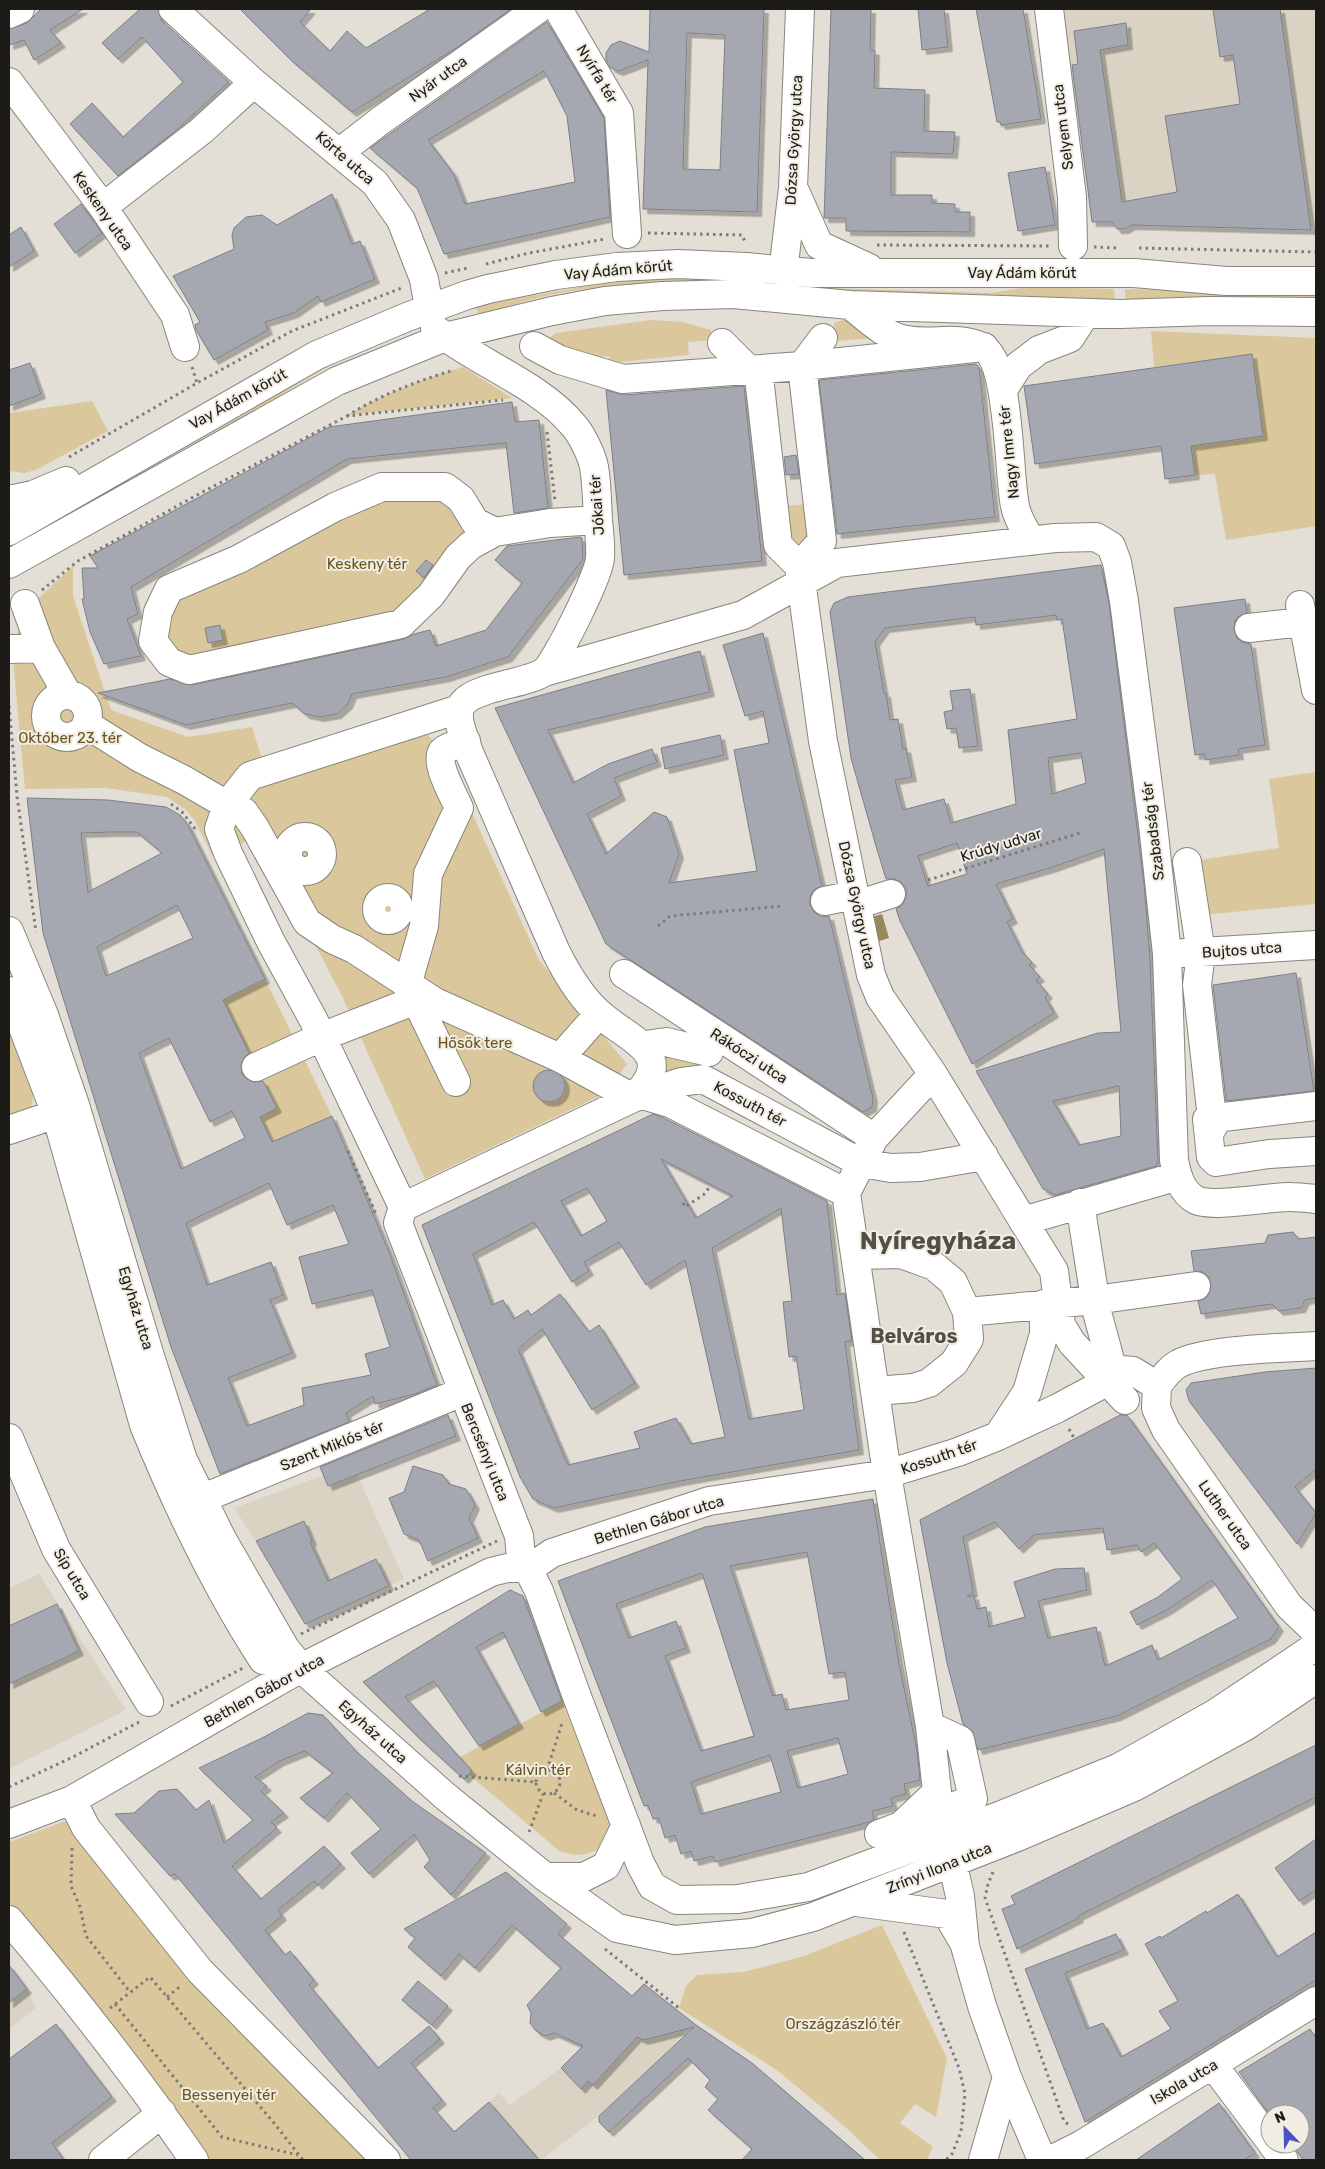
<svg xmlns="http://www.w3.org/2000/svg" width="1325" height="2169" viewBox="0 0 1325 2169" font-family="Rubik,sans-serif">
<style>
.built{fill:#dad3c3}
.green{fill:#dac89c}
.water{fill:#9a875b}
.building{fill:#a6a8b1;stroke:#7d7f88;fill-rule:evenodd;filter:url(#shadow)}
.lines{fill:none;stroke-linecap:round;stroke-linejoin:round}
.minor-casing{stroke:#88857c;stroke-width:30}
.path{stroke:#7e7b75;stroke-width:3;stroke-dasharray:2.5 4;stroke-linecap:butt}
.minor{stroke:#fff;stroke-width:28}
.labels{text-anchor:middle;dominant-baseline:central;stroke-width:4;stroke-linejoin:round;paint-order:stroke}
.street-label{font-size:15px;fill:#1d1b18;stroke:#f1ede3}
.park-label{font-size:15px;fill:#69551f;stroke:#f1ede3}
.district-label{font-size:20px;font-weight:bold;fill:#524f47;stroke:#f1ede3}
.town-label{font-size:25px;font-weight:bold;fill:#524f47;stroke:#f1ede3}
</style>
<defs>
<filter id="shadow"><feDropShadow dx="4.5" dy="4.5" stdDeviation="0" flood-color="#0004"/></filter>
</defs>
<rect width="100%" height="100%" fill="#e3dfd6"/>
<path class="built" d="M1061 9H1316V229L1131 225 1125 229H1117L1112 222H1092Z
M357 1474 404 1579 305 1624 273 1572 277 1569 271 1558 265 1560 256 1541 234 1508 324 1475Z
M39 1574 126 1710 9 1769V1588Z
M9 1965 27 1989 36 2008 9 2029Z
M644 1984 693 2023 674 2045 596 2118 541 2160H421L499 2093 510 2105 561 2068Z"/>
<path class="green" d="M656 279H739L742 281 740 283C653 283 561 281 480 318L475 306 608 282Z
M1028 287 1114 289 1115 300 823 292 821 290 823 288 991 293Z
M1125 289 1316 295V299L1208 296 1190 302 1126 301Z
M847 319 874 338 836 341 834 323Z
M651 320 683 322 711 330 713 340 688 342 689 355 611 363 609 356 571 359 541 344 556 333Z
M1151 331 1316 338V526L1226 540 1215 474 1195 475 1191 446 1263 436 1252 354 1154 367Z
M363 349C324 368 289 388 254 414L9 550 252 410 294 379Z
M463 367 512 398 348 415C385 393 423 379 463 367Z
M92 401 108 431 36 470 24 473 9 471V413Z
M444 490 474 533 398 620 172 660 162 611 172 592 337 509Z
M808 504 812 542 788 544 784 506Z
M73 566V596L111 710 188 737 252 727 268 778 424 730 447 758 539 960 627 1064 606 1093 425 1179 342 996 258 836 213 857 195 821 186 810 167 797 106 788 25 789 12 649 24 612Z
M1316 772V904L1202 915 1187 862 1279 848 1269 779Z
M265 979 332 1116 272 1142 260 1117 277 1108 233 1021 205 1008Z
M9 1032C20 1057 42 1086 29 1113L9 1122Z
M667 1050 703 1061 690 1077 663 1078Z
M562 1701 612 1828 602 1848C585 1855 576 1858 558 1850L453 1761Z
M79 1816 386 2160H194L9 1920V1842Z
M882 1925 947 2058 936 2117 915 2104 900 2123 933 2147 927 2160H880L843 2125 778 2071 679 2008 686 1986 697 1975 744 1972 804 1956Z"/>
<path class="water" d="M882 914 889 938 876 942 869 918Z"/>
<path class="building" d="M41 9H83L50 30 61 43 34 60 24 40 9 45V29L27 23Z
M140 9H158L162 21 229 82 173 133 118 176 70 124 92 103 123 137 183 82 142 37 118 59 102 43Z
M240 9H311L300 22 330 51 347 31 366 48 430 9H511L458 47 352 112 292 61Z
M650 9H764L757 212 643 209 648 60 619 71 611 68 606 60V53L611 45 620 41 649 52ZM687 33 725 35 720 170 683 169Z
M831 9H871L870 50 875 51 874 88 925 90 924 131 955 132 953 154 891 152V195H932V203L955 204V212H970V232L846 231V218H824Z
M918 9H944L948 47 922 50Z
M976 9H1023L1041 119 1001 125 1000 122H997Z
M1213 9H1280L1311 230 1131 225 1125 229H1117L1112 222H1092L1072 65 1078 64 1074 31 1126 23 1128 45 1100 50 1122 202 1177 192 1165 116 1240 104 1233 55 1220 57Z
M547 22 604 118 610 217 444 254 417 188 370 148ZM544 71 567 116 575 182 465 204 453 173 428 140Z
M1045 167 1055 225 1018 231 1008 173Z
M332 194 352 244 360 241 375 279 321 302 318 296 294 313 265 322 268 330 214 360 196 330 195 325 200 322 173 276 234 249 232 236 234 228 246 217 262 215 277 225Z
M81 204 102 233 75 253 54 224Z
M21 227 34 251 9 267V235Z
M1252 354 1263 436 1191 446 1195 475 1165 479 1161 446 1035 464 1024 386Z
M30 363 41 394 9 406V370Z
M976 364 979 367 995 517 837 534 819 380Z
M744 386 762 561 624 575 606 390 624 395Z
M512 402 515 422 539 420 548 508 514 513 506 443 347 459 131 587 138 614 127 619 141 656 104 664 90 632 82 599H84L82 568H98L90 556 329 427Z
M796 455 799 474 786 475 784 457Z
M580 537 582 538 583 559 508 657 446 677 352 694 348 704 337 714 320 717 305 714 292 703 186 725 98 693 170 679 192 685 404 639 414 634 430 630 436 646 486 630 522 583 495 560 507 546Z
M426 560 433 565 424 578 416 571Z
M1101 565 1109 603 1144 884 1150 958 1158 1161 1156 1166 1055 1195 1043 1189 976 1071 1098 1033 1121 1032 1104 849 1053 867 996 884 1013 919 1007 922 1022 952 1032 962 1029 965 1040 977 1036 980 1048 994 1045 997 1054 1013 972 1064 900 921 896 909 902 905 906 898V889L902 883 895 879H886L876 846 851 758 830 612 834 603 848 597ZM1056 615 1057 620 1062 619 1077 719 1008 730 1016 804 951 823 944 799 903 810 895 780 912 777 906 748 903 749 898 719 890 720 886 693H884L875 642 885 628 975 617 976 625ZM1081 753 1086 783 1052 794 1048 758ZM957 843 967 874 928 886 918 856ZM1119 1086 1121 1136 1079 1145 1053 1101Z
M1245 599 1247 613 1239 616 1235 621 1234 630 1237 638 1242 642 1251 644 1265 745 1238 749 1239 755 1205 760V754L1195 755 1174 608Z
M220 625 223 640 208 643 205 628Z
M763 633 822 886 815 889 810 896V905L814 912 820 916H829L873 1098 872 1107 863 1112 606 944 495 708 700 651 710 692 548 730 573 783 608 764 652 749 657 762 614 778 621 796 587 814 606 854 654 812 667 817 679 854 669 883 757 871 734 750 769 743 763 711 745 716 723 645Z
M970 689 978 746 959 748 956 728 947 729 944 712 953 710 950 691Z
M720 735 724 755 665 769 661 748Z
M27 798 108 800 166 807 180 815 188 825 265 979 223 1000 249 1053 244 1058 241 1065 242 1074 247 1079 254 1082 263 1081 277 1108 260 1117 272 1142 332 1116 389 1252 437 1385 415 1394 375 1404 373 1396 346 1413 349 1422 220 1474 171 1347 43 933ZM111 832H137L162 853 88 892 81 833ZM177 905 193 938 106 976 97 947ZM169 1038 210 1122 232 1111 245 1138 181 1169 139 1053ZM269 1183 287 1225 333 1205 349 1244 299 1257 312 1304 372 1290 390 1347 365 1354 371 1375 302 1388 304 1405 247 1426 228 1378 292 1353 270 1300 283 1295 271 1262 207 1285 186 1223Z
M1296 973 1314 1091 1226 1101 1213 985Z
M533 1086a16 16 0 1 1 32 0a16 16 0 1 1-32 0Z
M653 1114 664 1118 827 1201 837 1295 845 1293 852 1341 845 1342 859 1450 680 1481 554 1508 533 1499 520 1477 422 1225ZM661 1159 733 1196 696 1218ZM587 1188 607 1221 581 1236 561 1201ZM781 1208 792 1301 783 1302 789 1357 796 1356 804 1410 749 1419 712 1248ZM534 1222 572 1282 589 1271 584 1262 619 1242 646 1285 685 1260 725 1437 691 1444 676 1418 634 1432 640 1448 568 1465 518 1349 542 1329 592 1410 635 1383 599 1325 589 1332 560 1294 531 1315 528 1310 514 1319 503 1300 492 1305 473 1254Z
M1293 1232 1299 1239 1316 1237V1298L1305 1300 1301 1308 1279 1311 1272 1304 1201 1314 1198 1301 1206 1298 1210 1292 1211 1283 1208 1276 1202 1272 1194 1271 1191 1251 1265 1243 1268 1235Z
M1316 1368V1469L1295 1487 1316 1513 1297 1544 1189 1401 1186 1390 1191 1383 1265 1372Z
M448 1415 456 1436 328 1486 320 1467Z
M1120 1415H1127L1279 1627 1271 1639 1117 1716 978 1750 972 1731 963 1724 947 1663 920 1520ZM995 1522 1019 1549 1034 1535 1103 1528 1107 1550 1137 1545 1141 1552 1154 1543 1182 1579 1158 1597 1130 1612 1137 1625 1167 1610 1212 1580 1238 1618 1158 1660 1152 1645 1105 1666 1096 1627 1048 1638 1038 1601 1087 1590 1084 1568 1055 1569 1014 1582 1025 1617 989 1627 986 1607 977 1609 974 1595 967 1597 973 1592 963 1537Z
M413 1466 443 1475 449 1484 466 1489 475 1505 469 1518 478 1538 428 1561 419 1540 404 1534 389 1498 404 1492Z
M873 1499 899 1664 917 1750 920 1780 904 1784 906 1794 891 1798 893 1806 872 1811 874 1819 870 1822 715 1862 713 1856 694 1861 691 1851 681 1854 675 1835 665 1838 659 1818 653 1819 648 1805 644 1806 558 1581 705 1527ZM807 1552 829 1674 845 1672 849 1700 786 1710 782 1694 773 1696 730 1566ZM702 1573 754 1736 701 1751 665 1656 686 1648 676 1621 629 1638 616 1604ZM838 1738 848 1774 798 1788 787 1751ZM770 1755 781 1792 701 1814 691 1782Z
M304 1521 312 1541 310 1542 328 1581 376 1559 389 1586 305 1624 256 1541Z
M510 1590 523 1596 562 1701 541 1712 503 1632 476 1647 519 1724 479 1746 434 1681 405 1697 472 1771 464 1779 419 1738 363 1682Z
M57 1604 79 1651 9 1684V1626Z
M308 1713 323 1715 357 1752 412 1801 486 1853 451 1895 424 1867 430 1860 414 1834 369 1874 351 1853 381 1829 347 1793 324 1818 300 1798 333 1773 305 1751 280 1761 255 1777 267 1786 261 1791 284 1813 271 1822 277 1828 232 1866 261 1899 324 1846 341 1864 318 1885 314 1881 278 1910 282 1916 265 1930 285 1955 290 1951 314 1980 309 1985 378 2068 429 2026 440 2039 411 2063 442 2100 433 2108 454 2132 489 2102 539 2160H411L175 1874 170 1876 115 1814 134 1813 159 1791 177 1789 196 1810 209 1800 224 1843 253 1820 199 1768 264 1737Z
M1316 1745V1797L1078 1916 1079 1918 1017 1949 1002 1909 1015 1904 1011 1896Z
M1316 1839V1890L1299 1901 1275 1868Z
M506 1872 567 1924 558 1934 632 1996 644 1984 696 2025 752 2063 865 2160H742L752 2149 708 2110 718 2099 705 2087 710 2080 688 2058 609 2132 599 2122V2116L694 2027 644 2040 637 2037 593 2085 588 2081 581 2089 561 2068 583 2046 554 2033 545 2036 536 2031 530 2023 531 2013 527 2005 561 1968 512 1925 475 1968 459 1954 441 1976 408 1947 415 1938 404 1929Z
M1238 1894 1277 1957 1316 1932V1980L1085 2122 1025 1969 1116 1934 1124 1950 1065 1973 1087 2029 1103 2023 1121 2057 1171 2029 1159 2011 1178 2001 1145 1944 1160 1936 1161 1938 1206 1911 1207 1913Z
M9 1965 27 1989 9 2003Z
M418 1981 448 2006 432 2025 402 2000Z
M56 2024 112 2097 52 2143 64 2160H9V2059Z
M1310 2029 1316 2038V2160H1303L1292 2144H1300V2114H1269L1239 2072Z
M1219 2103 1255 2153 1244 2160H1136Z"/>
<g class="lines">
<defs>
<path id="minor" d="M173 9 254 83 375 183 401 220 424 279 429 308
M558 9 619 113 627 234
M1049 9 1072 197 1073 246
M9 14 20 9
M9 82 103 207 175 315 185 347
M340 152 380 121 538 9
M794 189 819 245 869 268
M103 207 201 131 254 83
M781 289 793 188 800 9
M850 305C867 318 885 337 907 340 933 345 957 335 982 347 1011 361 1008 475 1015 506 1017 518 1025 530 1031 541
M722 343 748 369 759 377 778 545 799 566
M534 346 560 360 623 379 802 366 984 347
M1003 390 1018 366 1039 350 1070 338 1086 313
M9 500 33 495 66 481
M9 531 317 355 407 317 467 295 488 289 556 275 617 267 678 264 746 267 811 273H1134L1226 281H1316
M495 532 475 522 461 499 445 487H382L335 507 239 559 169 589 158 612 153 641 169 662 189 670 401 624 431 595 458 557 471 545 495 532 550 523 598 520
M9 564 337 381 445 337 552 311 605 301 663 296 733 294 850 305 1120 314 1209 311 1316 312
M799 566 823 741 871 975 880 997 933 1074 1054 1271 1061 1325 1072 1343 1125 1400
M799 566 822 541 802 366 823 338
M25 604 41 648 68 695
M1300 605 1316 690
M1249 628 1303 622
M9 649 41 648
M544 672 743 615 837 563 1055 538 1096 537 1111 546 1117 562 1124 601 1153 825 1167 954 1174 1160C1177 1175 1181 1192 1196 1200 1212 1208 1269 1197 1289 1197 1298 1197 1307 1198 1316 1199
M46 716a21 21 0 1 1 42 0a21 21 0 1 1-42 0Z
M86 724 140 758 184 780 227 805 244 812 255 828 307 922 332 939 354 949 435 1002 560 1058 633 1098 681 1082 703 1079 861 1163 891 1168 920 1167 984 1156
M288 854a17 17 0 1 1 34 0a17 17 0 1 1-34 0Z
M1187 862 1201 953 1197 985 1213 1127
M377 909a11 11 0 1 1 22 0a11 11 0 1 1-22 0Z
M825 901 854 895
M856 905 891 894
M9 931 44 1015 75 1105 149 1353 183 1460 222 1539 285 1648 301 1668 445 1796 545 1877 617 1928 675 1940 752 1933 813 1917 1020 1836 1134 1787 1246 1726 1316 1679
M1184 953 1316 945
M624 974 874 1138
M408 982 424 926 428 874 459 808C454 796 432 759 444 750 450 746 459 744 466 741
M9 991 56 1114 144 1425C177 1506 215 1586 263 1660L301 1668
M416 1000 456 1082
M645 1045 666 1042 709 1052
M560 1058 599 1014
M256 1067 321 1037 416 1000 435 1002
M643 1095 670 1103 846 1193
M1316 1106 1207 1119 1211 1157 1216 1162 1269 1154 1316 1151
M9 1130 56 1114
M1080 1203 1097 1312 1114 1375
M403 1207 633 1098C679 1053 630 1041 601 1015 582 999 567 974 556 952L468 750C465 736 452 716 463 703 477 686 526 684 544 672 556 663 600 573 600 558 601 545 599 532 598 520 597 503 597 484 594 467 592 456 582 435 574 426 541 385 477 363 435 329
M403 1207 313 1019 271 942 228 853 219 829 227 805 250 776 459 709
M403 1207 398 1223 519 1536 522 1568
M1023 1221 1178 1176
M856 1255 901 1254 934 1266 953 1282 967 1312 969 1339 954 1363 929 1383 913 1388 876 1391
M967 1312 1095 1300 1196 1286
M1157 1386 1156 1408 1166 1430 1289 1606 1316 1632
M1157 1386C1163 1378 1169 1369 1178 1364 1205 1349 1284 1348 1316 1346
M998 1436 1027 1392 1044 1334V1304
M9 1438 56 1549 149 1702
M201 1499 462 1392
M522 1568 530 1573 539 1591 576 1694 640 1863 652 1886 677 1900 738 1899 808 1887 1004 1814 1118 1768 1216 1713 1316 1646
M527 1570 552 1553 709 1501 887 1474 958 1452 998 1436 1058 1408 1108 1381 1122 1370 1133 1371 1157 1386
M930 1726 960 1740 973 1799
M72 1800 86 1828 200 1971 386 2160
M9 1824 72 1800 301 1668 491 1572 507 1568H522
M879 1834 973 1799
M948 1844 960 1896 965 1946 982 2006 1007 2077 1042 2160
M907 1849 901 1826 937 1792 930 1726 887 1474 846 1193 874 1138 933 1074
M545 1877H584L606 1866 626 1825
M856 1902 947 1914 964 1943
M9 1920C74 1997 137 2077 194 2160
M1213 2065 1270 2141
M1272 2144 1284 2160
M103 2160 162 2113
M983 2160 1007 2077
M1051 2160 1081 2145 1316 2001"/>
</defs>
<use href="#minor" class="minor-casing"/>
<path class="path" d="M648 233 742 235 746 244
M877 245 1051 246
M1094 247 1118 248
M1139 248 1316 252
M486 264 529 253 605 239
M445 273 468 268
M192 367 197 383
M347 416C380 395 417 381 454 370
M547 432 555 501
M69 457 197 383 292 331 404 287
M42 590 78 561 197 495 347 416 503 400
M9 706 17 796 36 932
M171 804 182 812 196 830
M928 880 1080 833
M658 926 670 916 783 906
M348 1151 376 1214
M683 1203 685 1207 706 1193 709 1187
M1069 1429 1074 1438
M301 1634 497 1541
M171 1706 243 1668
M536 1782a12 12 0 1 1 24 0a12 12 0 1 1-24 0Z
M547 1770 562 1723
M459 1776 535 1782
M9 1787 71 1758 139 1722
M554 1793 577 1810 597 1816
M529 1832 543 1794
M72 1848 71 1886 80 1907 86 1936 130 1992
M993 1872 988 1884 985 1898 1064 2121 1070 2126
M904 1932 959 2068 965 2094 961 2132 952 2154 946 2160
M605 1949 679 2008
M167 1997 182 1985
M115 2004 222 2137 298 2155
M110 2008 150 1977 274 2123 303 2160"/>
<use href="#minor" class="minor"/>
</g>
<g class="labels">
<g class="street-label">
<text transform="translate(597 74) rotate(59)">Nyírfa tér</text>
<text transform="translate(438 79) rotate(-36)">Nyár utca</text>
<text transform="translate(1063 127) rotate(-97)">Selyem utca</text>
<text transform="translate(794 140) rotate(-87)">Dózsa György utca</text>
<text transform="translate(345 158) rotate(41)">Körte utca</text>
<text transform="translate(103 211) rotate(55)">Keskeny utca</text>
<text transform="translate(618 270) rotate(-5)">Vay Ádám körút</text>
<text x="1022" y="273">Vay Ádám körút</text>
<text transform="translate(238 399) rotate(-29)">Vay Ádám körút</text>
<text transform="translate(1009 452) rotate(-96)">Nagy Imre tér</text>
<text transform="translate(597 505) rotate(-94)">Jókai tér</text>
<text transform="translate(1153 831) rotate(-97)">Szabadság tér</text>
<text transform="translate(1001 845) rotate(-17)">Krúdy udvar</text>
<text transform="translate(857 905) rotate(78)">Dózsa György utca</text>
<text transform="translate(1242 950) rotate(-4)">Bujtos utca</text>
<text transform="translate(749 1056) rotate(33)">Rákóczi utca</text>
<text transform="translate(750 1104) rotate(28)">Kossuth tér</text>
<text transform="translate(136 1308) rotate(73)">Egyház utca</text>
<text transform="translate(332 1446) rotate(-22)">Szent Miklós tér</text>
<text transform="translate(485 1452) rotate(68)">Bercsényi utca</text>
<text transform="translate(939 1457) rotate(-19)">Kossuth tér</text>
<text transform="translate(1225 1515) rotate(55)">Luther utca</text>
<text transform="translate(659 1520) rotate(-17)">Bethlen Gábor utca</text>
<text transform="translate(72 1574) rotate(59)">Síp utca</text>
<text transform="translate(264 1691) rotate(-29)">Bethlen Gábor utca</text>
<text transform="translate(373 1732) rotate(42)">Egyház utca</text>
<text transform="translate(939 1868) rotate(-22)">Zrínyi Ilona utca</text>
<text transform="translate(1184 2082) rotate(-30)">Iskola utca</text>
</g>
<g class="park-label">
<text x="367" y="564">Keskeny tér</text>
<text x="70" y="738">Október 23. tér</text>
<text x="475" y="1043">Hősök tere</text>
<text x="538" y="1770">Kálvin tér</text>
<text x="843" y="2024">Országzászló tér</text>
<text x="229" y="2095">Bessenyei tér</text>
</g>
<g class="district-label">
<text x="914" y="1336">Belváros</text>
</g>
<g class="town-label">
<text x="938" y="1240">Nyíregyháza</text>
</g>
</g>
<rect width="1325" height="2169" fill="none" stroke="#1d1b18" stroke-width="20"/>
<g transform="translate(1285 2129) rotate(337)"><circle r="24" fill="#f1ede3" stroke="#9c9992"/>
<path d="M0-4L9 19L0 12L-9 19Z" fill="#4b50c5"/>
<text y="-8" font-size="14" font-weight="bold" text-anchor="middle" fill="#1d1b18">N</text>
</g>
</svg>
